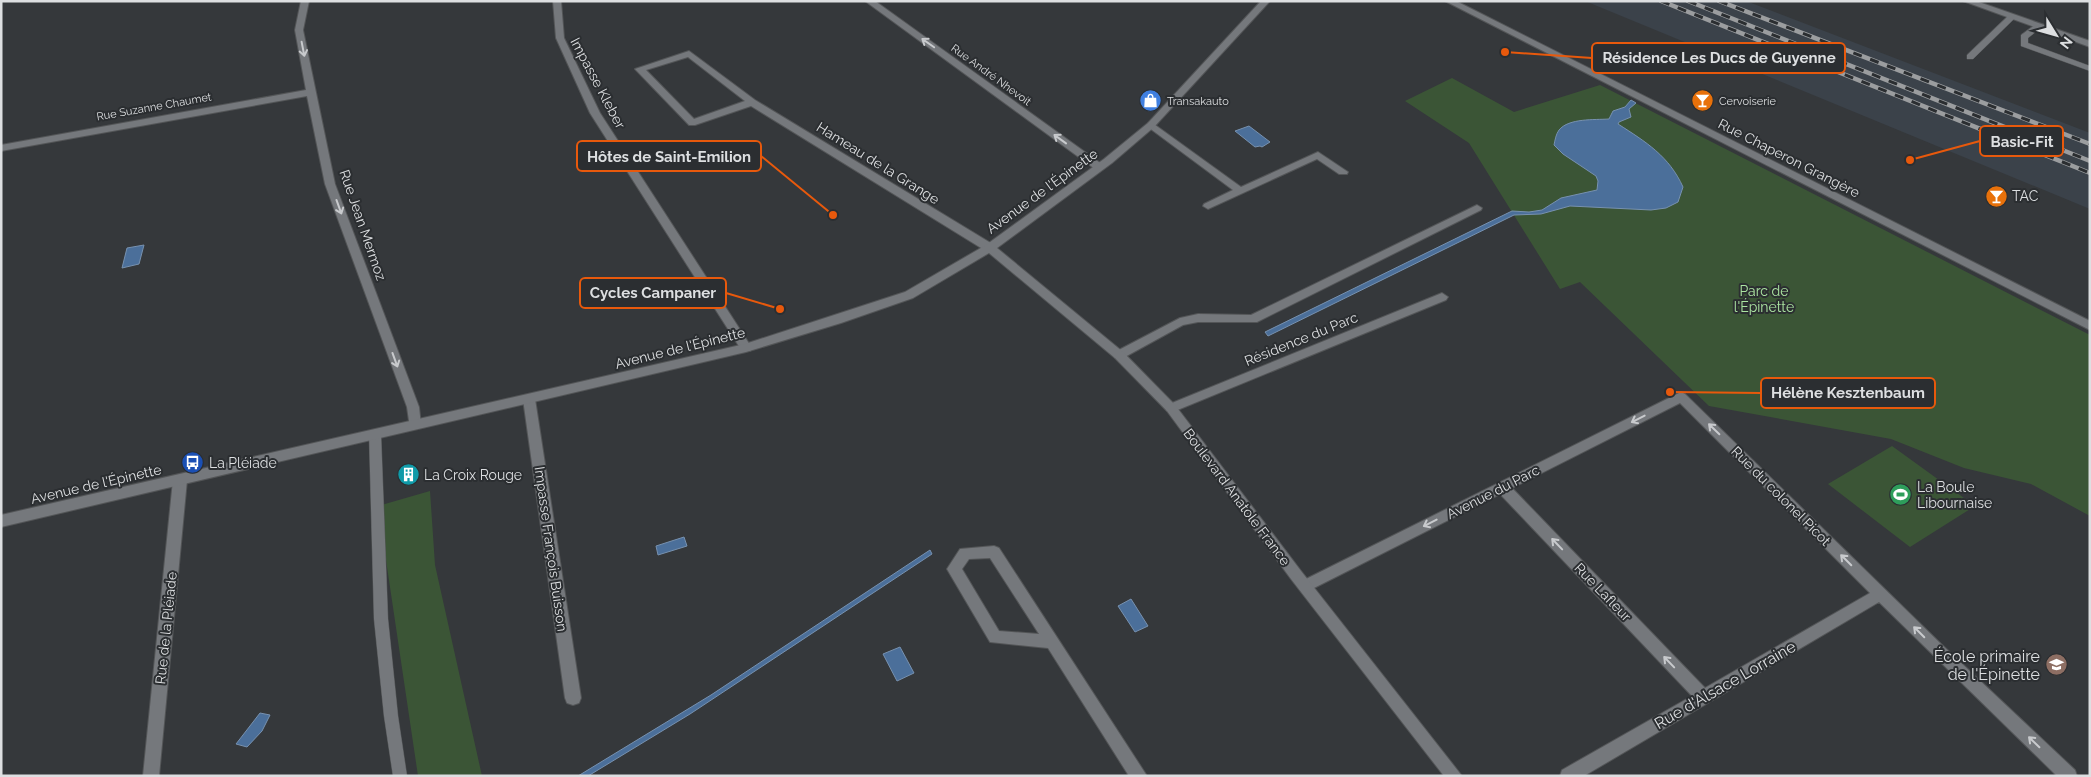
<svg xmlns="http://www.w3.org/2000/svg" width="2091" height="777" viewBox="0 0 2091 777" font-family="Raleway,sans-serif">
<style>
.built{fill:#3b424a}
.green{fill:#3b5536}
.water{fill:#4b6f9a;stroke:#7791af}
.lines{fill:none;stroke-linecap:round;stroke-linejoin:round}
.lane-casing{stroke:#535557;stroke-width:1}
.street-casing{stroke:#535557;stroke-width:2}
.secondary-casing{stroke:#535557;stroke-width:2}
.lane{fill:#75787c;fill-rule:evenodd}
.street{fill:#75787c;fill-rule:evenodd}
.secondary{fill:#75787c;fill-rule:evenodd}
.rail-casing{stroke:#9b9d9f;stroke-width:4.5}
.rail{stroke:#2b2e31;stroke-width:3;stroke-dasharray:9;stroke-linecap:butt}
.oneway{stroke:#c8cacd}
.labels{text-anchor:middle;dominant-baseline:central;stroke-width:4;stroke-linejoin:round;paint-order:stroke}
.far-street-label{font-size:11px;fill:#dddfe1;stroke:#2b2e31}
.far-poi-label{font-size:11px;fill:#dddfe1;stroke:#2b2e31;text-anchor:start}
.street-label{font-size:14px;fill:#dddfe1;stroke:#2b2e31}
.poi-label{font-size:14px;fill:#dddfe1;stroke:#2b2e31;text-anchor:start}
.park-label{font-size:14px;fill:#abe4a1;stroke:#2b2e31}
.near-poi-label{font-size:16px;fill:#dddfe1;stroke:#2b2e31;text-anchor:end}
.near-street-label{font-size:16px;fill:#dddfe1;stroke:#2b2e31}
.leader{fill:none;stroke:#e8590c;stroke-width:2}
.callout-dot{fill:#e8590c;stroke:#2b2e31;stroke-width:2}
.callout{fill:#2b2e31;stroke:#e8590c;stroke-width:2}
.callout-label{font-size:15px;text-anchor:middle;font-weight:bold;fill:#dddfe1}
</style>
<rect width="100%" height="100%" fill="#35383b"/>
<path class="built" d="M1585 1H1746L2090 133V209Z"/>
<path class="green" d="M1452 78 1514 112 1600 85 2090 335V516L2031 484 1964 468 1891 439 1709 406 1580 282 1560 289 1469 143 1405 101Z
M1892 446 1975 506 1910 547 1828 484Z
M430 491 435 565 482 776H418L378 506Z"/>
<path class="water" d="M1631 100 1636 103 1629 109 1631 117 1619 122 1618 124C1646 142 1669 156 1683 187L1678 202 1666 208 1651 210 1570 206 1541 214 1514 215 1268 336 1265 332 1512 211 1529 212 1542 210 1561 198 1597 190 1598 181 1596 176 1563 154 1554 145C1555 140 1556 134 1559 130 1569 118 1594 120 1609 119L1613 111 1625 107Z
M1249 126 1270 142 1262 147 1260 146 1255 147 1235 131Z
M144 245 139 264 122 268 127 248Z
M684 537 687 546 658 555 656 546Z
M930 550 932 554 690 714 588 776H578L711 695Z
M1131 599 1148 626 1135 632 1118 606Z
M900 647 914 673 897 681 883 654Z
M260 713 270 715 262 731 247 747 236 744Z"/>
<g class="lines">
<defs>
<path id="lane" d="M2009 15 2016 17 1973 59H1967V55Z
M2036 24 2043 26 2028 38V43L2090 66V71L2021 46V35Z
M375 430 379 431 381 434 388 619 398 716 407 776H393L384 716 374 619 369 434 371 431Z"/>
<path id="street" d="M301 1H309L303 30 335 184 419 407 421 425 420 428H410L407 407 325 184 307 96 1 151V145L306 90 295 30Z
M553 1H561L564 38 600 113 750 345 752 348 750 351H742L590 113 556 38Z
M865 1H875L1103 165 1104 167 1103 169H1095Z
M1445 1H1456L2090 321V330Z
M689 51 755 100 994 245 996 248 994 251H986L751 106 695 125H689L635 69ZM688 57 745 101 694 119 646 70Z
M1151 122 1241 187 1318 152 1348 172 1347 174H1339L1317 159 1208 209 1203 206 1204 204 1233 190 1148 127V123Z
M1477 205 1482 208 1481 210 1257 322H1198L1183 325 1123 358H1115L1113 355 1115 352 1180 318 1198 314 1251 315Z
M1442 293 1448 297 1446 300 1175 411H1167L1165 408 1167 405Z
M1681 392 1685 394 1941 644 2075 770 2077 776H2057L1879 602 1584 776H1560L1562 770 1692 696 1500 494 1310 590 1305 592 1300 590 1298 586 1300 582ZM1680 403 1870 593 1705 688 1512 488Z
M529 394 533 396 535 399 581 698 579 703 573 705 567 703 565 698 523 399 525 396Z
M180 475 185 476 187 480 159 776H143L173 480 175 476Z
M994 546 999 548 1147 776H1129L1048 648 990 642 947 569 960 549ZM990 558 1039 634 999 631 962 569 969 559Z"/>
<path id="secondary" d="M1261 1H1270L1154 127 1112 163 997 248 1123 352 1175 405 1301 571 1462 776H1444L1291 579 1167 411 1115 358 989 253 913 298 841 323 746 352 1 527V515L745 344 905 292 986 245 1104 159 1148 123Z
M1963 1H1976L2090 41V47Z"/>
</defs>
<use href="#lane" class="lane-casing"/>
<use href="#street" class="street-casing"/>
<use href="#secondary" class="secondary-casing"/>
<use href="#lane" class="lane"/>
<use href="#street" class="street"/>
<use href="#secondary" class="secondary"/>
<defs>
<path id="rail" d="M1661 1 2090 173
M1688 1 2090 161
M1719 1 2090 144"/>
</defs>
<use href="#rail" class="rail-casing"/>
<use href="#rail" class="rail"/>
</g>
<defs><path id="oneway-shaft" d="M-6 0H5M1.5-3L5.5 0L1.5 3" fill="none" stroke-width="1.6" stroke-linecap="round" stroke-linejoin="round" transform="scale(1.25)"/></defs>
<g class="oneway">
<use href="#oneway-shaft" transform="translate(928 43) rotate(-145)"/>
<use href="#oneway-shaft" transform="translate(303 49) rotate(79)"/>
<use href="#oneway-shaft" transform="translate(1060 139) rotate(-144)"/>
<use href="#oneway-shaft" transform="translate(339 207) rotate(70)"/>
<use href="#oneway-shaft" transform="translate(395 360) rotate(70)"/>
<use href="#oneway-shaft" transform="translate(1638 419) rotate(153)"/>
<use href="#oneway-shaft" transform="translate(1714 429) rotate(-136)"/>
<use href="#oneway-shaft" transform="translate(1430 523) rotate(153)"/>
<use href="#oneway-shaft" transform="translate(1557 544) rotate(-134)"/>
<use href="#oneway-shaft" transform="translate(1846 560) rotate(-135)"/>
<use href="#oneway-shaft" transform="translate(1919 632) rotate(-135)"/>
<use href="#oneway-shaft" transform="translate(1669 662) rotate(-134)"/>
<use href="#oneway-shaft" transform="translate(2034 742) rotate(-136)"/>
</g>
<defs>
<symbol id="shop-disc" viewBox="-11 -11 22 22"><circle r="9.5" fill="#3f7fe0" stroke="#2b2e31"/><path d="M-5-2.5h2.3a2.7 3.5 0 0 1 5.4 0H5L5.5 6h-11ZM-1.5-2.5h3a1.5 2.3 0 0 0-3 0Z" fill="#fff"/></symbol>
<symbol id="bar-disc" viewBox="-11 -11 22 22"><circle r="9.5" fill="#e8710a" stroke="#2b2e31"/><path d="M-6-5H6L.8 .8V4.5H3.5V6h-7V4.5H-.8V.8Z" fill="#fff"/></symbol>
<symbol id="bus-disc" viewBox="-11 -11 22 22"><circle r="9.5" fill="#1a4fb4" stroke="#2b2e31"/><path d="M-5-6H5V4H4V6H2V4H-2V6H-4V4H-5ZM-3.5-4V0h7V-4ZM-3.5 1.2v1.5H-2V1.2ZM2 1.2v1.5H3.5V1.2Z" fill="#fff"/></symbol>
<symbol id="building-disc" viewBox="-11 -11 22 22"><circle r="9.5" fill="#0f9aa8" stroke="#2b2e31"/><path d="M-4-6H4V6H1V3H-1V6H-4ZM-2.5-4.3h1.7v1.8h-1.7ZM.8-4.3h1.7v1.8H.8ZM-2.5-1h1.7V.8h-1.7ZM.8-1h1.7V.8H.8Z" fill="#fff"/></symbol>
<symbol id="stadium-disc" viewBox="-11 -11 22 22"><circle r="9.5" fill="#2e9e5b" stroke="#2b2e31"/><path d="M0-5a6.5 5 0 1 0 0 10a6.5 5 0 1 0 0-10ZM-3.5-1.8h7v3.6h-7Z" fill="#fff"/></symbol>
<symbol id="school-disc" viewBox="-11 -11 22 22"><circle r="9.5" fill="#8d6e63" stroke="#2b2e31"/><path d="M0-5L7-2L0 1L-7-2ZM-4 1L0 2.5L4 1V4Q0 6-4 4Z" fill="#fff"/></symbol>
</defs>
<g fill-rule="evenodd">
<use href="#shop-disc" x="1138" y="88" width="25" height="25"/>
<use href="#bar-disc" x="1690" y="88" width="25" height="25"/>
<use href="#bar-disc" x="1984" y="184" width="25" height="25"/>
<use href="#bus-disc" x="180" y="450" width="25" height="25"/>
<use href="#building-disc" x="396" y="462" width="25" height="25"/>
<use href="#stadium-disc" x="1888" y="482" width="25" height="25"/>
<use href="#school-disc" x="2044" y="652" width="25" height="25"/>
</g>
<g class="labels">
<g class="far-street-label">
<text transform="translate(991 75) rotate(36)">Rue André Nhevoit</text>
<text transform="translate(154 107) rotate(-10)">Rue Suzanne Chaumet</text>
</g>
<g class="far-poi-label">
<text x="1167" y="101">Transakauto</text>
<text x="1719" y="101">Cervoiserie</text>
</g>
<g class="street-label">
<text transform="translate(598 83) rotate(62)">Impasse Kleber</text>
<text transform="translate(1789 158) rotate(27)">Rue Chaperon Grangère</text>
<text transform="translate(878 163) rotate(32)">Hameau de la Grange</text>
<text transform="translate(1042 191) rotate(-36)">Avenue de l'Épinette</text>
<text transform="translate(363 225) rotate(71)">Rue Jean Mermoz</text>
<text transform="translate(1301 339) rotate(-22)">Résidence du Parc</text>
<text transform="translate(680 348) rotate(-14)">Avenue de l'Épinette</text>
<text transform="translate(96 484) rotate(-13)">Avenue de l'Épinette</text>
<text transform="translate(1493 492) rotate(-27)">Avenue du Parc</text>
<text transform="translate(1781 496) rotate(45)">Rue du colonel Picot</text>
<text transform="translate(1237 497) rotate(53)">Boulevard Anatole France</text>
<text transform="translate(551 549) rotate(82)">Impasse François Buisson</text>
<text transform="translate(1603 592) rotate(46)">Rue Lafleur</text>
<text transform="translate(166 628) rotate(-84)">Rue de la Pléiade</text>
</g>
<g class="poi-label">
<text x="2012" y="196">TAC</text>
<text x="209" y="463">La Pléiade</text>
<text x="424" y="475">La Croix Rouge</text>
<text x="1917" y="487">La Boule<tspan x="1917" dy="16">Libournaise</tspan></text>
</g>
<g class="park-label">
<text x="1764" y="291">Parc de<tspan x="1764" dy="16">l'Épinette</tspan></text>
</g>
<g class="near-poi-label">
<text x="2040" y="656">École primaire<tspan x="2040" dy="18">de l'Épinette</tspan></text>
</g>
<g class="near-street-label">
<text transform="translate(1725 685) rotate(-30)">Rue d'Alsace Lorraine</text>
</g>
</g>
<path class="leader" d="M1505 52L1592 58M1910 160L1980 141M833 215L761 156M780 309L726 293M1670 392L1761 393"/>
<g class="callout-dot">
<circle cx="1505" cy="52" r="5"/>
<circle cx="1910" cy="160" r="5"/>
<circle cx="833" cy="215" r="5"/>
<circle cx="780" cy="309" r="5"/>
<circle cx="1670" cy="392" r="5"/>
</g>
<g class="callout">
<rect x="1592" y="43" width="253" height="30" rx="5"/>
<rect x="1980" y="126" width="83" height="30" rx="5"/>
<rect x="577" y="141" width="184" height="30" rx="5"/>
<rect x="580" y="278" width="146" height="30" rx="5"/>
<rect x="1761" y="378" width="174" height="30" rx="5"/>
</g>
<g class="callout-label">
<text x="1719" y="63">Résidence Les Ducs de Guyenne</text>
<text x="2022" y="147">Basic-Fit</text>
<text x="669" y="162">Hôtes de Saint-Emilion</text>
<text x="653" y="298">Cycles Campaner</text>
<text x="1848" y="398">Hélène Kesztenbaum</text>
</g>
<rect width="2091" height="777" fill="none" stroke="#dddfe1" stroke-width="5"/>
<g transform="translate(2056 35) rotate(127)" stroke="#2b2e31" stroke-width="4" paint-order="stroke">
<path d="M0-4L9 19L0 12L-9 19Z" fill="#dddfe1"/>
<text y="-8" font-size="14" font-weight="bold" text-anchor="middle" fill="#dddfe1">N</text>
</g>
</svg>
